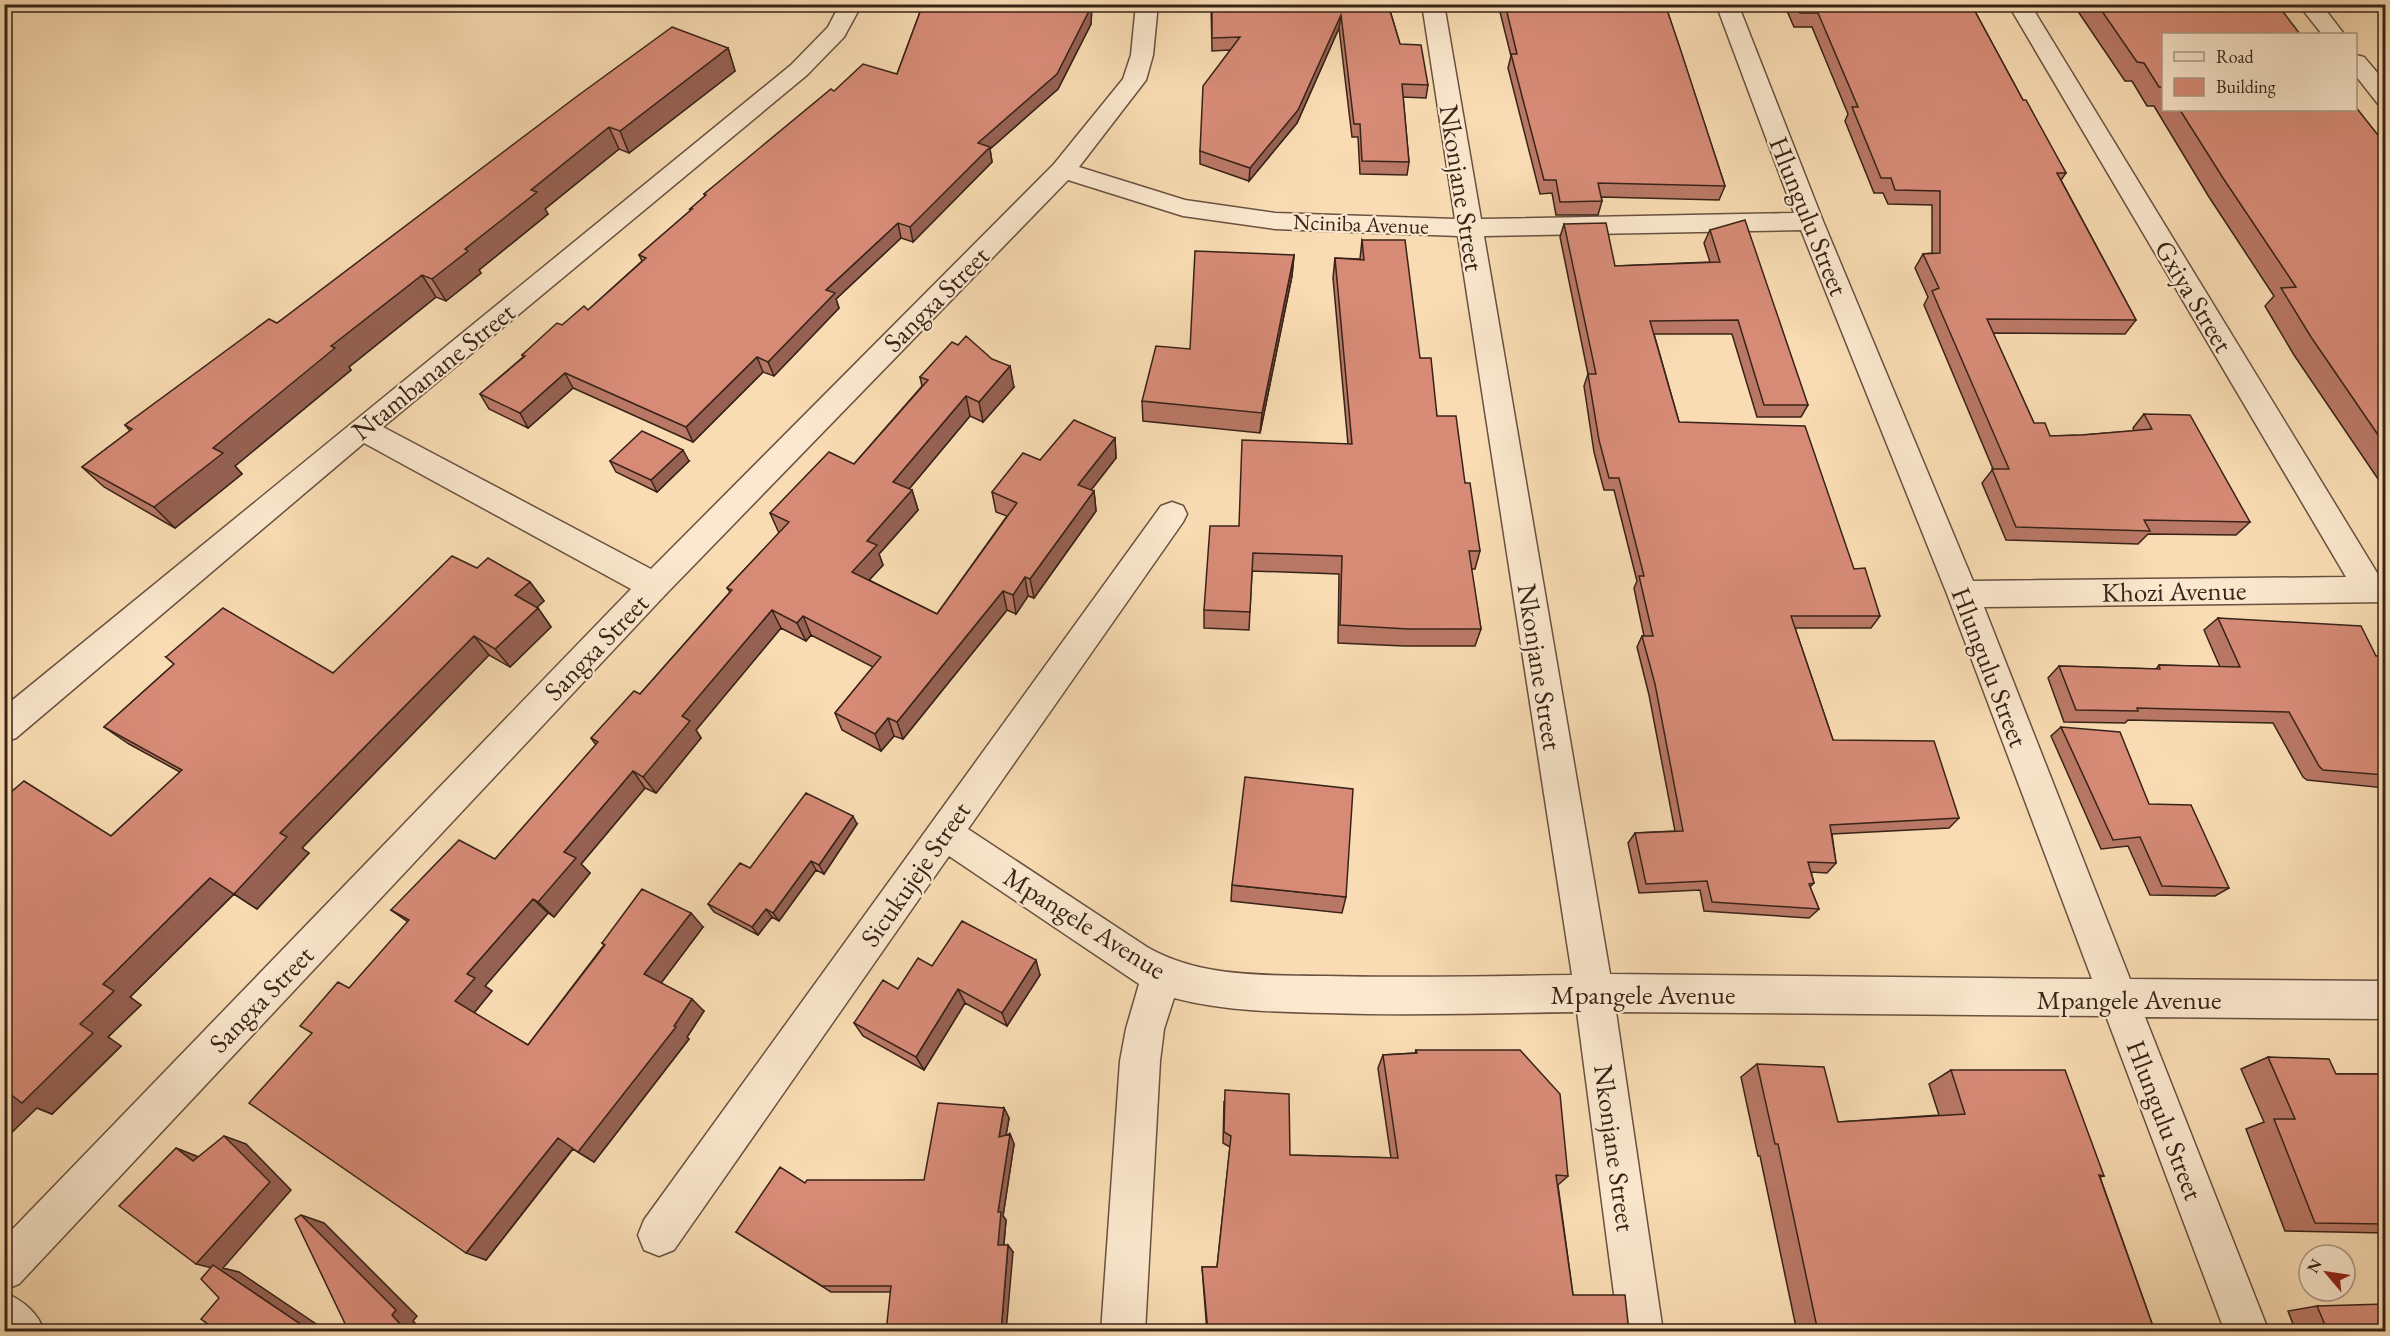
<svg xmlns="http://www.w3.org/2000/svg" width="2390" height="1336" viewBox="0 0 2390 1336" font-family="'EB Garamond',serif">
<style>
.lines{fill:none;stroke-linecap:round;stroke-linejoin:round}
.minor-casing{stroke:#68513f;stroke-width:3}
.minor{fill:#fbe8ce;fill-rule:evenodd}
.wall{fill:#b97866;stroke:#382318;stroke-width:1.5}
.shaded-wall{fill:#966153;stroke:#382318;stroke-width:1.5}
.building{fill:#d78b77;stroke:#382318;stroke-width:1.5}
.labels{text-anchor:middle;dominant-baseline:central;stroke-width:4.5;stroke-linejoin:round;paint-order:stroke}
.far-street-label{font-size:22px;fill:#382318;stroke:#fbe8ce}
.street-label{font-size:27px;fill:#382318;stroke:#fbe8ce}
</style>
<rect width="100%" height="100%" fill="#f9dcb3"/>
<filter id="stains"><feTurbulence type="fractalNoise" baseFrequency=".00333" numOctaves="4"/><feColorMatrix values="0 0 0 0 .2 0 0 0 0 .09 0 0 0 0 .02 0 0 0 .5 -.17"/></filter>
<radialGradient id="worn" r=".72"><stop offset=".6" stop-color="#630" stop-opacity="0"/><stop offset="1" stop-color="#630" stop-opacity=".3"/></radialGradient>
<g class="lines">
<defs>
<path id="minor" d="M840 4H862L844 37 807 75 383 427 651 569 1054 164 1123 79 1131 55 1136 4H1158L1153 55 1146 80 1079 167 1185 200 1275 213 1455 219 1422 4H1444L1481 219 1794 213 1716 4H1738L1823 221 1973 581 2346 577 2008 4H2030L2379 576H2386V602L1984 607 2130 979 2386 981V1019L2145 1017 2269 1332H2225L2106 1016 1616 1012 1663 1332H1619L1577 1012C1494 1013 1410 1016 1327 1013 1275 1012 1224 1011 1174 998L1164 1029 1160 1061 1145 1332H1101L1120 1061 1126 1029 1139 984 949 856 674 1250 659 1256 644 1250 638 1235 644 1220 1161 506 1172 502 1183 506 1187 514 1183 522 968 829 1147 947C1201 978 1265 975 1325 976 1407 978 1490 976 1572 975L1458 236 1275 229 1183 216 1068 180 665 595 19 1284 4 1290V1238L631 589 364 443 16 738 4 742V707L791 65 828 27ZM1801 230 1947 594 2092 979 1610 974 1484 236Z
M2298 4H2321L2344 34H2322Z
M2356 55 2364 57 2386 83V106L2378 104 2356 76Z
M4 1292C24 1301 37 1312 45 1332H4Z"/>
</defs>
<use href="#minor" class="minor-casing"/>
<use href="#minor" class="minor"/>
</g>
<path class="wall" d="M923 4H1092L1091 24 1058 89 990 149 992 162 913 242 901 238 836 299 839 308 774 376 763 372 693 442 573 388 528 428 489 409 480 394 523 357 522 355 562 325 588 310 642 261 639 255 691 210 690 209 705 196 704 194 834 91 897 74Z
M1211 4H1388L1400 44 1428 85 1426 98 1403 97 1409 162 1407 175 1360 174 1358 137H1352L1339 28 1297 123 1249 181 1200 164V151L1230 50 1212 51Z
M1498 4H1665L1725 186 1719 200 1601 197 1602 201 1598 215H1556L1552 193 1540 194 1508 68 1511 56Z
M1784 4H1971L2023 100 2066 173 2061 180 2136 320 2125 334 1993 333 2034 423 2050 436 2082 435 2134 431 2133 428 2144 414 2250 522 2236 535 2148 534 2138 544 2006 540 1982 483 1993 469 1924 305 1928 297 1915 268 1923 254 1932 253V205L1888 204 1883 193H1874L1845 121 1848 114 1812 27H1794Z
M2073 4H2283L2280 8 2163 34V110H2355L2385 144V479H2378L2294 355 2265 306 2274 296 2209 197 2154 106H2147L2132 81H2125Z
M2378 4H2385V13Z
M728 48 735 71 629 153 619 149 545 209 548 214 479 270 481 273 446 301 436 297 349 367 351 370 235 466 242 474 175 528 104 487 82 467 130 431 125 425 277 323Z
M1564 224 1615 266 1710 262 1704 243 1710 230 1808 405 1801 417H1757L1732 334H1654L1679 422 1854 569 1880 616 1871 628H1795L1833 740 1959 818 1949 828 1832 834 1836 863 1827 873 1811 872 1814 883 1810 887 1819 909 1809 918 1704 911 1700 890 1639 893 1628 843 1635 833 1675 831 1649 695 1637 647 1642 636H1644L1634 588 1637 581 1614 490H1604L1594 452 1584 386 1588 374 1560 237Z
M1362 240 1420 358 1437 416 1465 483 1480 551 1475 569H1471L1481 629 1475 646H1404L1338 643 1339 574 1252 571 1249 630 1204 628V610L1239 526 1348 444 1333 278 1335 258 1360 259Z
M1294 255 1292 276 1260 433 1143 421 1142 401 1190 349Z
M920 377 1014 387 983 422 970 416 909 489 912 490 918 510 879 554 883 565 869 580 937 614 1007 516 996 512 992 492 1040 460 1115 438 1116 458 1091 490 1094 491 1096 511 1034 598 1028 596 1016 614 1007 610 903 739 894 736 881 751 842 730 835 713 873 667 811 635 806 641 781 628 696 730 701 738 656 793 645 788 581 864 590 873 554 917 548 913 485 986 492 991 474 1013 528 1045 604 945 602 943 703 927 661 983 704 1011 687 1037 689 1039 594 1162 573 1149 486 1260 312 1033 408 922 391 910 495 859 596 745 591 738 640 694 730 592 727 588 779 533 770 513 854 464 922 386Z
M610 461H689L657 492 616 472Z
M477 568 530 582 544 601 537 607 551 627 510 667 489 655 302 848 309 853 257 909 234 894 130 997 141 1005 108 1037 121 1046 52 1114 37 1108 111 836 180 772 129 744 104 727 174 664 166 657 333 673Z
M2218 618 2376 656H2385V788L2307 780 2303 777 2273 723 2128 720 2125 723 2064 722 2048 678 2059 666 2156 669 2159 665 2220 667 2204 630Z
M2061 727 2149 804 2229 888 2215 896 2150 895 2128 846 2101 849 2051 736Z
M857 824 824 874 816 870 779 921 772 917 758 935 714 912 708 904 750 868Z
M1232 885 1346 897 1342 913 1231 901Z
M932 966 1040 975 1007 1026 965 1003 924 1070 863 1036 854 1023 898 989Z
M1416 1050 1568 1176 1558 1185 1573 1295 1629 1332H1207L1202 1267H1217L1230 1147 1223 1143 1224 1102 1290 1155 1391 1158 1378 1068 1383 1055 1415 1053Z
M2268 1057 2336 1074H2385V1233L2285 1231 2246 1129 2264 1122 2241 1069Z
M1757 1064 1838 1122 1939 1115 1929 1084 1951 1070 2104 1176 2100 1177 2155 1332H1797L1760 1156H1758L1741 1077Z
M1004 1108 1009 1118 1006 1135 1010 1134 1014 1144 1003 1216 1006 1220 1004 1245 1013 1252 891 1292H831L736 1232 805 1183 924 1180Z
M2317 1306 2385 1332H2296L2288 1311Z"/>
<path class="shaded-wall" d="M1090 4H1092L1091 24 1058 89 990 149 992 162 913 242 910 227Z
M1341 15 1339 28 1297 123 1249 181 1250 168Z
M728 48 735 71 629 153 620 131Z
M609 127 619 149 545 209 548 214 479 270 481 273 446 301 432 279 531 190Z
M898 223 901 238 836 299 839 308 774 376 768 362 826 290Z
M1294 255 1292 276 1260 433 1262 413Z
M422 275 436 297 349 367 351 370 235 466 242 474 175 528 154 507 213 448 331 346Z
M757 357 763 372 693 442 686 427Z
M1010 366 1014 387 983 422 979 402Z
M565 373 573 388 528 428 520 413Z
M966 396 970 416 899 501 893 482Z
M1115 438 1116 458 1080 504 1078 485Z
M683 450 689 461 657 492 651 480Z
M912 490 918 510 879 554 883 565 859 591 852 572 867 541Z
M1094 491 1096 511 1034 598 1030 579Z
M1025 577 1028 596 1016 614 1013 595Z
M530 582 544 601 530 614 515 595Z
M1003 591 1007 610 903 739 897 722Z
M538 608 551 627 510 667 495 649Z
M772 610 781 628 696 730 701 738 656 793 643 777 682 716Z
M803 616 811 635 806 641 797 623Z
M474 636 489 655 302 848 309 853 257 909 234 894 280 833Z
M888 718 894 736 881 751 875 734Z
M633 771 645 788 581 864 590 873 554 917 538 902 564 852Z
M853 816 857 824 824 874 819 865Z
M811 861 816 870 779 921 773 913Z
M210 878 234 894 130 997 141 1005 108 1037 121 1046 52 1114 37 1108 4 1140V1098L80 1024 103 984Z
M533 899 548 913 485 986 492 991 473 1014 455 1001 467 974Z
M766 909 772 917 758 935 752 927Z
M691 913 703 927 658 987 644 974Z
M1036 960 1040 975 1007 1026 1002 1013Z
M958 989 965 1003 924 1070 916 1057Z
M692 999 704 1011 687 1037 689 1039 594 1162 578 1152 674 1026Z
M1004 1108 1009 1118 1004 1147 999 1137Z
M1010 1134 1014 1144 1003 1216 1006 1220 1003 1252 998 1245V1212Z
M224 1136 246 1144 291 1190 223 1268 239 1272 328 1332H312L220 1270 196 1264Z
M558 1138 574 1147 486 1260 466 1253Z
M176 1148 199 1157 193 1161Z
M301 1215 324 1223 417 1316 413 1321 424 1332H407Z
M1008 1245 1013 1252 1006 1332H1001Z"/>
<path class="building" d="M923 4H1090V9L1057 74 978 143 990 147 910 227 898 223 826 290 835 293 768 362 757 357 686 427 565 373 520 413 480 394 525 356 522 355 557 323 562 325 584 306 588 310 646 258 639 255 692 209H690L706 195 704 194 831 89 834 91 863 64 897 74Z
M1212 4H1388L1400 44 1421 45 1428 85 1402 84 1409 162 1362 161 1360 124H1354L1341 15 1298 110 1250 168 1200 151 1203 86 1240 37 1212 38Z
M1505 4H1665L1679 45 1725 186 1598 183 1602 201 1560 202 1556 180H1544L1511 54H1517Z
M1796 4H1971L2023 100H2026L2066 173H2057L2136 320 1987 319 2034 423H2045L2050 436 2082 435 2152 429 2144 414 2190 415 2250 522 2144 520 2150 531 2016 527 1992 469H2009L1932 291 1939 288 1923 254 1940 253V191L1895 190 1891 178H1881L1852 107H1858L1818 13H1800Z
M2097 4H2277L2300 34H2163V87H2159L2144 63 2137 62Z
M672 27 728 48 620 131 609 127 531 190 537 192 465 249 468 251 432 279 422 275 331 346 335 348 213 448 223 453 154 507 82 467 132 429 125 425 269 319 277 323 576 97Z
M2355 106 2385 144V445L2311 337 2281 288 2296 287 2223 178 2180 110H2355Z
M1745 220 1808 405H1764L1738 320 1650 321 1679 422 1805 426 1854 569 1865 568 1880 616H1791L1833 740 1934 741 1959 818 1830 825 1836 863 1808 862 1814 883 1809 884 1819 909 1712 902 1707 881 1646 884 1635 833 1683 831 1655 684 1642 636H1653L1639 576H1644L1619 478H1609L1599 440 1588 374H1596L1564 224 1606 223 1615 266 1720 262 1710 230Z
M1362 240H1405L1420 358H1431L1437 416H1456L1465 483H1470L1480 551H1469L1481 629H1408L1340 625 1342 556 1253 553 1250 612 1204 610 1210 526H1239L1242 440 1352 444 1335 258 1364 260Z
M1195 251 1294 255 1262 413 1142 401 1156 346 1190 349Z
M966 336 992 359 1010 366 979 402 966 396 893 482 912 490 867 541 877 545 852 572 937 614 1017 503 992 492 1023 453 1040 460 1074 420 1115 438 1078 485 1094 491 1030 579 1025 577 1013 595 1003 591 897 722 888 718 875 734 835 713 881 657 803 616 797 623 772 610 682 716 690 721 643 777 633 771 564 852 576 858 538 902 533 899 467 974 475 978 455 1001 528 1045 605 945 602 943 642 889 691 913 644 974 692 999 674 1026 676 1027 578 1152 558 1138 466 1253 249 1103 312 1033 300 1026 338 982 349 988 409 920 391 910 459 840 495 859 598 742 591 738 634 691 640 694 732 590 727 588 789 522 770 513 829 452 854 464 928 380 920 377 952 342 958 345Z
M642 431 683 450 651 480 610 461Z
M452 556 477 568 488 558 530 582 515 595 538 608 495 649 474 636 280 833 287 837 234 894 210 878 103 984 114 991 80 1024 93 1033 22 1103 10 1094 4 1098V798L24 781 111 836 182 770 104 727 174 664 166 657 223 608 333 673Z
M2218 618 2361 626 2376 656H2385V775L2323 770 2319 766 2289 712 2137 708 2138 711 2076 710 2059 666 2160 669 2159 665 2240 667Z
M2061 727 2120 732 2149 804 2191 805 2229 888 2162 886 2140 837 2113 840Z
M1245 777 1353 789 1346 897 1232 885Z
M806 793 853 816 819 865 811 861 773 913 766 909 752 927 708 904 740 863 750 868Z
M962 921 1036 960 1002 1013 958 989 916 1057 854 1023 883 980 898 989 918 958 932 966Z
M1416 1050H1520L1560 1094 1568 1176 1556 1175 1573 1295H1625L1629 1332H1208L1202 1267H1217L1231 1136 1224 1132 1225 1090 1289 1094 1290 1155 1398 1158 1383 1055 1417 1053Z
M2268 1057 2329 1059 2336 1074H2385V1224L2315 1223 2274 1119H2295Z
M1757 1064 1824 1067 1838 1122 1965 1114 1951 1070H2065L2104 1176 2099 1175 2155 1332H1818L1778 1144H1775Z
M938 1103 1004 1108 999 1137 1010 1134 998 1212H1001L998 1245H1008L1001 1332H886L891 1286H822L736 1232 780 1167 805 1183 807 1180H924Z
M224 1136 270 1182 196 1264 119 1206 176 1148 193 1161Z
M301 1215 396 1310 392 1315 407 1332H349L295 1219Z
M213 1265 312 1332H219L201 1319 219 1298 201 1279Z
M2385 1304V1332H2328L2317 1306Z"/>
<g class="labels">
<g class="far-street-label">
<text transform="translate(1361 224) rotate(2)">Nciniba Avenue</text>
</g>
<g class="street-label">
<text transform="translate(1462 188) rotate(81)">Nkonjane Street</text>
<text transform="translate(1809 216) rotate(68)">Hlungulu Street</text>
<text transform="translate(2194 296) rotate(59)">Gxiya Street</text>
<text transform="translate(936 299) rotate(-45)">Sangxa Street</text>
<text transform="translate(433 371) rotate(-39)">Ntambanane Street</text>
<text transform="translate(2174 591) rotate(-1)">Khozi Avenue</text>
<text transform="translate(596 647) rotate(-46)">Sangxa Street</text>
<text transform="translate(1540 667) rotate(81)">Nkonjane Street</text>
<text transform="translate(1990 667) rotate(69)">Hlungulu Street</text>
<text transform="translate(915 874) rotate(-55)">Sicukujeje Street</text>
<text transform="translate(1085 923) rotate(32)">Mpangele Avenue</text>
<text x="1643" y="994">Mpangele Avenue</text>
<text transform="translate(261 999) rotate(-46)">Sangxa Street</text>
<text x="2129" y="999">Mpangele Avenue</text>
<text transform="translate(2165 1120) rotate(69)">Hlungulu Street</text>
<text transform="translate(1615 1148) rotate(82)">Nkonjane Street</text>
</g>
</g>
<rect width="2390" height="1336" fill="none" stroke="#f9dcb3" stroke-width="24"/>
<rect x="6" y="6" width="2378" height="1324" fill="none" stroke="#382318" stroke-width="3"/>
<rect x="12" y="12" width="2366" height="1312" fill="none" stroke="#382318" stroke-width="1.5"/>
<rect x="2162" y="33" width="195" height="78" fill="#fbe8ce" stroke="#ad9985" stroke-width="1.5"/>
<rect x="2174" y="52" width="30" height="9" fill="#fbe8ce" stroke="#ad9985" stroke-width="1.5"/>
<text x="2216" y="63" font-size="18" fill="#382318">Road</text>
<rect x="2174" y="78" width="30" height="18" fill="#d78b77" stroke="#ad9985" stroke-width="1.5"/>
<text x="2216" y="93" font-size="18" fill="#382318">Building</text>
<g transform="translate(2327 1273) rotate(299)"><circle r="28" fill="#fbe8ce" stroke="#ad9985" stroke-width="1.5"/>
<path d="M0-4.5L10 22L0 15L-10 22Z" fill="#8f2418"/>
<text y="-9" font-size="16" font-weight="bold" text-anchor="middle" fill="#382318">N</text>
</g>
<rect width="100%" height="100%" filter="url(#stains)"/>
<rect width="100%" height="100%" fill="url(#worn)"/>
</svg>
